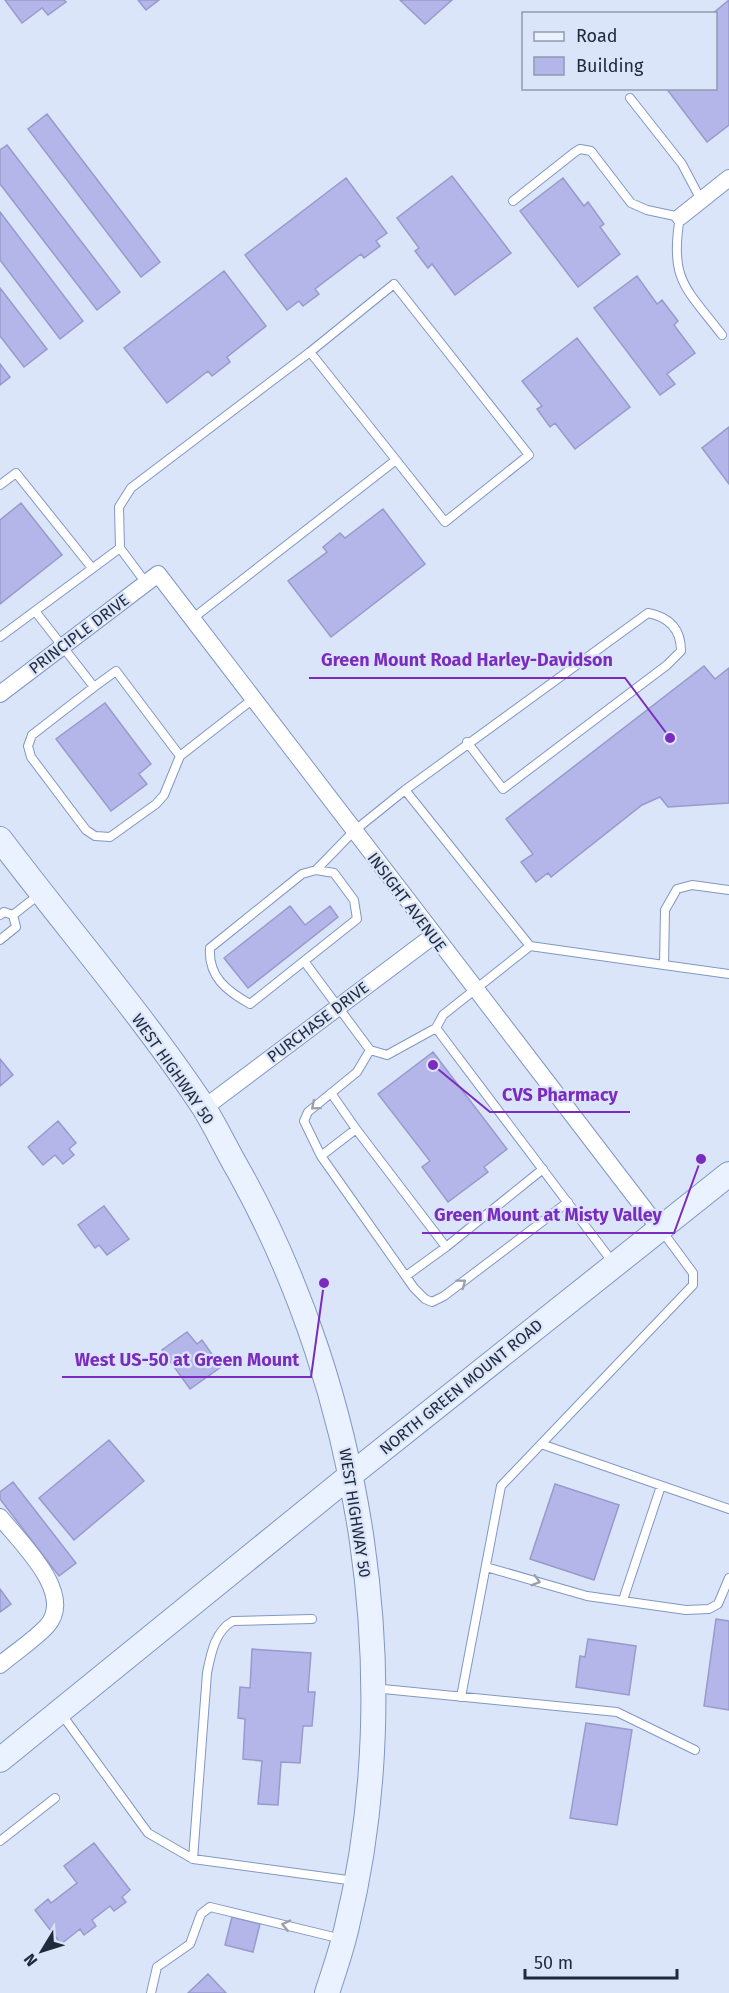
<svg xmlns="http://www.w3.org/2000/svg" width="729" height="1993" viewBox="0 0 729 1993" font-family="'Fira Sans',sans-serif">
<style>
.building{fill:#b4b6ea;stroke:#989acc;stroke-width:1.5}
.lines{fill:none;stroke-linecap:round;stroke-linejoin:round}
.lane-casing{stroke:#8097c5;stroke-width:10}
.street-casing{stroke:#8097c5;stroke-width:18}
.secondary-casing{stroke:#8097c5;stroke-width:26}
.lane{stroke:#fff;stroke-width:8}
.street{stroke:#fff;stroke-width:16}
.secondary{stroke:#ebf2ff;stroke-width:24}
.oneway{stroke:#9ca0a8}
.labels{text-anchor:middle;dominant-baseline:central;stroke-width:4.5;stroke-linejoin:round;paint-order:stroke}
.street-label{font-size:16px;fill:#222b3e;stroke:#dbe5f9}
.leader{fill:none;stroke:#7b2cbf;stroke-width:2}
.callout-dot{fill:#7b2cbf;stroke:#dbe5f9;stroke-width:2}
.callout-label{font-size:18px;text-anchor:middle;font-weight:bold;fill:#7b2cbf;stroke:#dbe5f9;stroke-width:4.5;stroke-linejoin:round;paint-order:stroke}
</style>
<rect width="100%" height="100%" fill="#dbe5f9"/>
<path class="building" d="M5 0H64L66 2 48 15 42 8 22 23Z
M138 0H159L146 10Z
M400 0H452L425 24Z
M729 0V125L707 142 666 88H716V14H712Z
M47 114 160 262 141 277 28 129Z
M7 145 120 292 97 310 0 184V150Z
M452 176 511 253 455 295 432 264 428 268 415 251 419 248 397 218Z
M346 178 387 233 376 241 380 246 364 258 361 254 315 289 319 294 303 306 299 301 287 310 245 255Z
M563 178 584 206 588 202 604 224 600 227 620 254 578 287 520 211Z
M0 212 83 321 60 339 0 260Z
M224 271 266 326 227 357 230 362 212 376 208 371 167 403 124 348Z
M637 276 657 304 662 300 678 321 674 325 695 353 667 374 675 384 660 395 594 308Z
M0 288 47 349 24 367 0 336Z
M577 338 630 407 575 449 555 423 550 427 537 409 542 406 522 381Z
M0 364 10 377 0 385Z
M729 427V484L702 448Z
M21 503 62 555 0 604V520Z
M383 509 425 564 331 637 288 581 327 552 323 547 340 533 345 538Z
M704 666 715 679 729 668V803L668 807 660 797 642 805 551 877 548 873 536 882 521 862 533 854 506 819Z
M105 703 151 764 139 774 147 784 111 811 56 739Z
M290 906 305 925 330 906 338 917 248 988 224 958Z
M433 1052 507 1149 484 1167 488 1172 448 1202 422 1167 430 1161 378 1094Z
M0 1059 13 1075 0 1086Z
M58 1121 76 1143 69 1149 74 1155 63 1164 55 1155 43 1165 28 1147Z
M104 1206 129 1239 107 1255 99 1245 95 1248 78 1225Z
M187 1332 197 1344 202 1340 221 1367 190 1389 162 1350Z
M109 1440 144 1481 74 1540 39 1498Z
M13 1482 76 1563 59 1576 0 1499V1492Z
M555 1484 619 1505 594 1580 530 1559Z
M0 1589 11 1604 0 1612Z
M716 1619 729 1621V1710L704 1706Z
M588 1639 636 1646 629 1695 576 1687 580 1656 585 1657Z
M252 1649 311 1653 308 1692H315L312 1726H303L300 1763 281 1762 278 1805 258 1804 262 1761 243 1759 245 1719 238 1718 240 1687 250 1688Z
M586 1723 632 1730 617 1825 570 1818Z
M94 1843 130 1890 122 1897 126 1902 114 1911 110 1906 92 1920 96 1926 84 1935 80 1929 61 1944 35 1910 48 1899 51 1903 77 1883 64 1866Z
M232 1917 260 1924 253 1952 225 1945Z
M208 1974 226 1993H188Z"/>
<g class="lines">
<defs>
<path id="lane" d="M630 98 682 164 701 200
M513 201 575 152 580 149 591 151 631 203 647 210 680 217C669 280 686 288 722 335
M310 352 394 284 529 455 445 522 396 460
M0 485 16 473 92 568
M120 548 119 507 131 488 310 352 396 460 192 619
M146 583 120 548 35 611 94 687 116 671 180 756
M0 637 35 611
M94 687 32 735 28 746 31 757 86 830 95 836 110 837 156 804 164 795 180 756 253 699
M405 790 648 613C669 617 681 629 681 651L667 665 503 789 467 742
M316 870 354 831 405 790 530 946 443 1015 436 1028
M316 870 334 873 354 900 357 919 250 1004C227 991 208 977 210 948L302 874Z
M729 890 692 885 677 889 665 910 664 965 729 974
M0 915 4 912 13 915
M13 915 41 893
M0 940 16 927 13 915
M530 946 664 965
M304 961 370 1050 387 1055 436 1028 614 1264
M370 1050 357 1072 308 1112 304 1121 321 1156 414 1288 425 1299 432 1302 444 1296 568 1202
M331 1093 356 1129
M321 1156 356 1129 446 1247 543 1169
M406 1276 446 1247
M541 1444 729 1509
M486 1567 587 1596 686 1610 709 1609 718 1604 729 1578
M623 1600 661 1486
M373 1688 617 1712 695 1750
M461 1697 501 1486 693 1285V1273L662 1231
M60 1712 148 1833 193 1859 355 1881
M0 1841 55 1798
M193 1859 207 1673C211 1653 215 1631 233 1621L312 1619
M151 1993 157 1967 190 1944 201 1914 210 1907 342 1939"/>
<path id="street" d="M680 217 729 178
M0 694 158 574 659 1228
M204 1108 433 936
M0 1517C20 1542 76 1594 47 1626 33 1641 15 1652 0 1665"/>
<path id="secondary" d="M0 839C67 928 141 1013 203 1106 216 1127 227 1151 240 1173 362 1394 407 1679 347 1926 342 1949 334 1971 327 1993
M0 1760 352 1474 729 1174"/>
</defs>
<use href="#lane" class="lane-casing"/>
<use href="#street" class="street-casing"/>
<use href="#secondary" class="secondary-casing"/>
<use href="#lane" class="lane"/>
<use href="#street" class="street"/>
<use href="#secondary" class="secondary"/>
</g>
<defs><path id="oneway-chevron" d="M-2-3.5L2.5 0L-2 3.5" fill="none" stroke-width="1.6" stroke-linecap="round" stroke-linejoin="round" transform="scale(1.5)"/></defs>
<g class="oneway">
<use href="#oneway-chevron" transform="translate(315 1106) rotate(140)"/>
<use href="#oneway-chevron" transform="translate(462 1283) rotate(-37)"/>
<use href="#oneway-chevron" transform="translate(536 1581) rotate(16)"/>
<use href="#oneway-chevron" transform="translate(286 1925) rotate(-167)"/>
</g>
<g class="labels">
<g class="street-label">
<text transform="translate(79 634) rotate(-37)">PRINCIPLE DRIVE</text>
<text transform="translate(407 902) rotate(53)">INSIGHT AVENUE</text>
<text transform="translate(318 1022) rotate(-37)">PURCHASE DRIVE</text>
<text transform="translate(173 1069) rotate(55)">WEST HIGHWAY 50</text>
<text transform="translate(461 1387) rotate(-39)">NORTH GREEN MOUNT ROAD</text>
<text transform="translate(355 1513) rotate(81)">WEST HIGHWAY 50</text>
</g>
</g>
<path class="leader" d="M670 738L625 678H309M433 1065L490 1112H630M701 1159L674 1233H422M324 1283L311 1377H62"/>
<g class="callout-dot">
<circle cx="670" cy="738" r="6"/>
<circle cx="433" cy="1065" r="6"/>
<circle cx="701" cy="1159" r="6"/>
<circle cx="324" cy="1283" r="6"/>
</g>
<g class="callout-label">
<text x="467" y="666">Green Mount Road Harley-Davidson</text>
<text x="560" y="1101">CVS Pharmacy</text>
<text x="548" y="1221">Green Mount at Misty Valley</text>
<text x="187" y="1366">West US-50 at Green Mount</text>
</g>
<rect x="522" y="12" width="195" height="78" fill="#dbe5f9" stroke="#919bae" stroke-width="1.5"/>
<rect x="534" y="32" width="30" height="9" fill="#ebf2ff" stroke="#919bae" stroke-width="1.5"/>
<text x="576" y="42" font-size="18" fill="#222b3e">Road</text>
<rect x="534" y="57" width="30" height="18" fill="#b4b6ea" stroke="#919bae" stroke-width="1.5"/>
<text x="576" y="72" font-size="18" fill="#222b3e">Building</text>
<g transform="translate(42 1951) rotate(232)" stroke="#dbe5f9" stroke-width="4.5" paint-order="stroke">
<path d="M0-4.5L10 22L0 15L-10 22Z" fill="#222b3e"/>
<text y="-9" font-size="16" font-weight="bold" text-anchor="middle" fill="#222b3e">N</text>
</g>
<path d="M525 1969v9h152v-9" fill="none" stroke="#222b3e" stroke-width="3"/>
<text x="534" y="1969" font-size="18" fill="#222b3e" stroke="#dbe5f9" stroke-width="4.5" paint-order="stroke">50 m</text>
</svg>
